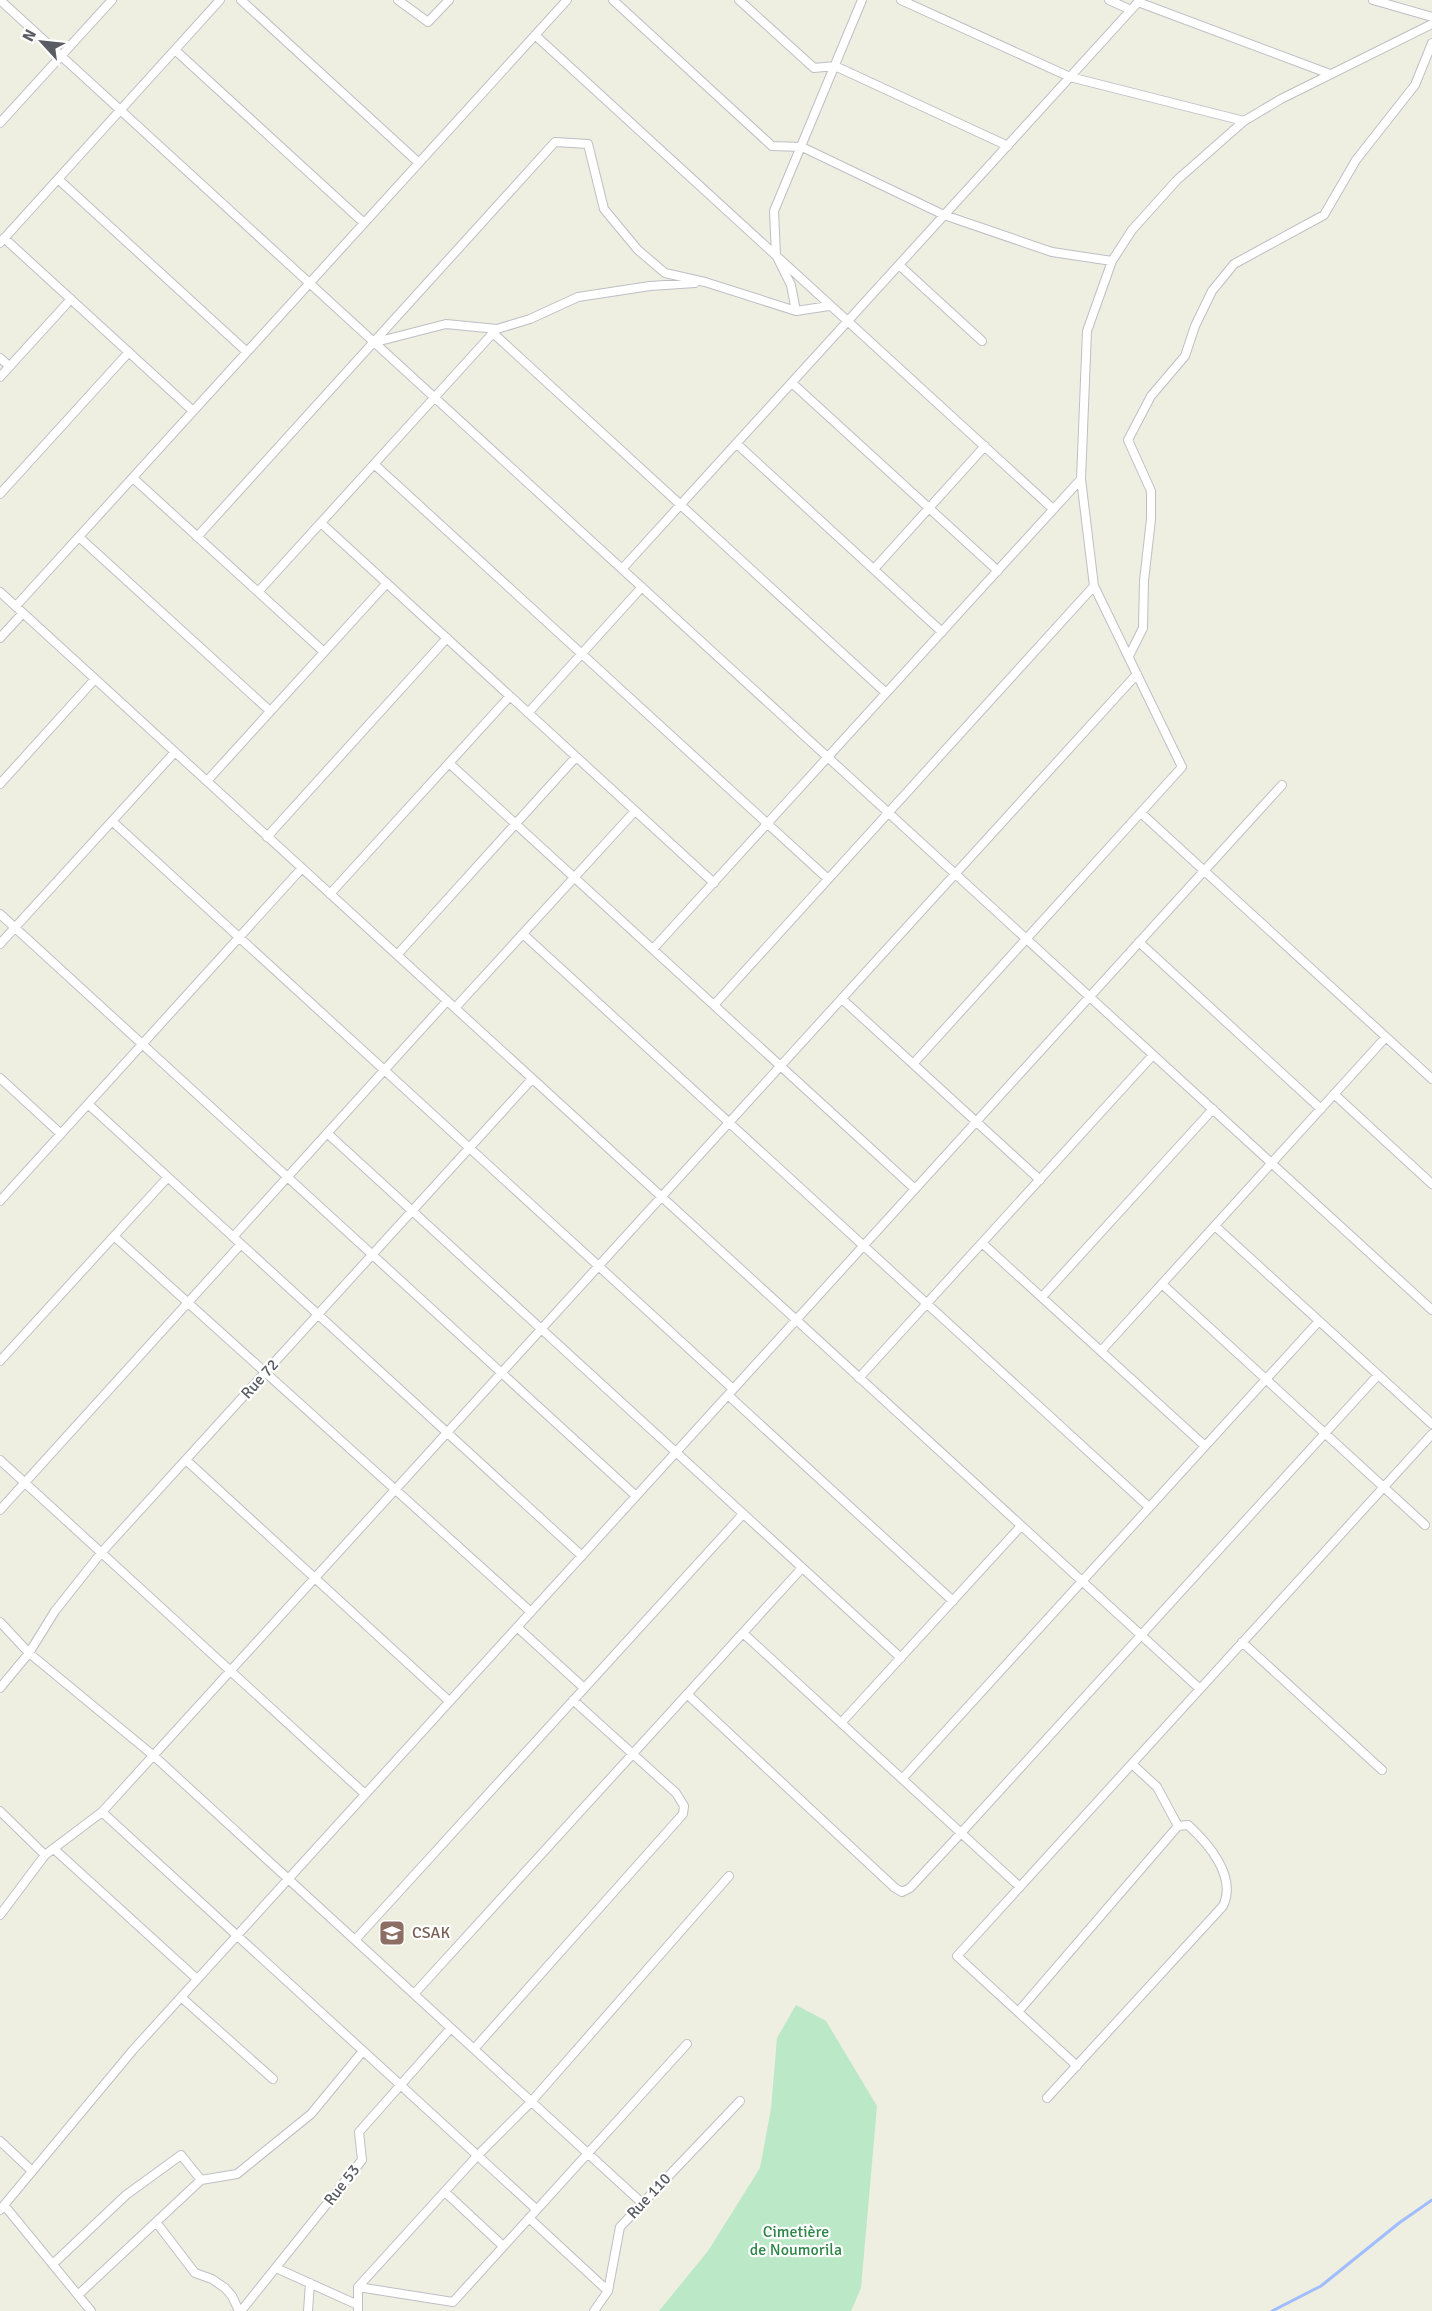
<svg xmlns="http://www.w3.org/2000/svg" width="1432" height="2311" viewBox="0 0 1432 2311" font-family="Signika,sans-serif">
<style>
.green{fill:#bbe8c6}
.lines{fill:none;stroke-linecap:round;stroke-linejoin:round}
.stream{stroke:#a0beff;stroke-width:3}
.minor-casing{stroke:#bebfc6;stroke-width:10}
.minor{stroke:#fff;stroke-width:8}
.labels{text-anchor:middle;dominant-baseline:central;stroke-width:4.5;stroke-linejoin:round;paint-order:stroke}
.street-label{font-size:16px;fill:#5a5c63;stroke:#fff}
.education-label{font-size:16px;fill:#785e54;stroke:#fff;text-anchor:start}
.park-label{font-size:16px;fill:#2e8648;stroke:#fff}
</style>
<rect width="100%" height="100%" fill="#eeeee1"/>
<path class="green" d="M796 2005 826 2021 877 2106 861 2288 851 2311H659L708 2251 760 2168 771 2109 777 2038Z"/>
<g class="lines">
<path class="stream" d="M1272 2311 1321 2286 1399 2223 1432 2200"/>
<defs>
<path id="minor" d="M0 0 1432 1310
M241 0 419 163
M398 0 428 22 449 0
M613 0 772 146 802 147 944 215 1052 252 1112 261
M739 0 814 68 835 66 1008 146
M901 0 1070 77 1244 121
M1109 0 1131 10
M1373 0 1432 17
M1138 2 1330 74
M535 35 1053 509
M175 50 364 223
M0 123 112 0
M58 179 247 352
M4 238 193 411
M0 243 220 0
M899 265 982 341
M796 311 791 285 776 255 774 211 862 0
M376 342 446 324 497 329 530 319 578 297 650 286 695 283
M0 358 9 366
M0 377 71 299
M792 383 998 571
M737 444 942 632
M374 464 828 879
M133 478 324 652
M0 494 129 352
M321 523 714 883
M79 537 270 711
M197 537 555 142 588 144 604 209 638 250 665 273 705 282 796 311 829 306
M622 569 1140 0
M874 569 985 446
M0 592 1200 1689
M258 592 493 333 886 693
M16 606 567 0
M0 638 23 613
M1129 656 1143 628 1144 581 1151 519V491L1128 440 1151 396 1185 356 1195 326 1212 291 1234 264 1324 215 1356 160 1415 85 1432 43
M528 713 642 587
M449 763 915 1189
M207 781 387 583
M0 784 95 679
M1141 813 1432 1079
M112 821 733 1389
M267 837 447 638
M330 894 510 696
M0 914 636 1496
M523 934 1149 1507
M1139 942 1321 1109
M0 944 175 752
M653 949 1081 479
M397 955 576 757
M842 999 1040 1180
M714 1005 1094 586
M455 1008 635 811
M913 1064 1182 767 1094 586 1081 479 1087 331 1112 261 1132 230 1177 180 1244 121 1281 99 1432 24
M0 1078 61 1134
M1334 1094 1432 1184
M88 1104 582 1556
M327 1133 901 1658
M0 1201 302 868
M1215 1226 1432 1424
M114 1236 531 1612
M233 1237 447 1001
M982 1243 1205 1446
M1162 1284 1425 1525
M1042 1297 1213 1109
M1101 1351 1386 1037
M0 1361 168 1177
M859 1378 1153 1055
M728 1395 953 1601
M0 1460 365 1794
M186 1460 449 1701
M0 1510 241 1244
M0 1622 29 1653 154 1756 642 2203
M517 1627 584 1688
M743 1633 1020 1887
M1242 1642 1382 1770
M0 1688 29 1653 55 1611 101 1553 532 1079
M687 1694 895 1888 902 1892 910 1888 961 1833 1378 1375
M841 1723 1021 1526
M1132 1764 1157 1787 1178 1826
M902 1779 1319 1321
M0 1811 45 1855
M102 1812 536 2209
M54 1849 197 1979
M0 1915 45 1855 102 1812 1137 674
M355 1940 743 1514
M414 1994 802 1568
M181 1997 273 2079
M1018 2012 1178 1826 1188 1825C1209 1844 1237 1877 1223 1906L1047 2098
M474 2049 683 1814 684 1806 676 1793 573 1700
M1077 2066 957 1956 1432 1434
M0 2141 32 2171
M445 2192 503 2246
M4 2205 91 2311
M0 2210 133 2050 1282 785
M529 2218 608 2291
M156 2222 195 2273 212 2279 225 2288 232 2296 239 2311
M53 2264 126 2195 181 2155 201 2180
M276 2268 358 2305
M358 2287 453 2302 687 2044
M78 2295 201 2180 237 2174 311 2114 363 2051
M241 2311 362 2160 359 2132 451 2028
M308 2311 310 2283
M358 2311V2287L477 2156 531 2102 729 1876
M594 2311 608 2291 620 2227 740 2101"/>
</defs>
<use href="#minor" class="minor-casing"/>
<use href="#minor" class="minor"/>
</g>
<defs>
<symbol id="school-square" viewBox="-11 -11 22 22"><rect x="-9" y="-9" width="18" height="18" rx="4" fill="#8d6e63" stroke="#fff"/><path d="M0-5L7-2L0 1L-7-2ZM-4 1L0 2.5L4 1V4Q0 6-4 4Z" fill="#fff"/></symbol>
</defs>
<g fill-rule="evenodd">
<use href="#school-square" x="377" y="1918" width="30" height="30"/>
</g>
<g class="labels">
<g class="street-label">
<text transform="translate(260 1379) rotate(-48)">Rue 72</text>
<text transform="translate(342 2185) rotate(-52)">Rue 53</text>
<text transform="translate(649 2196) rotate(-47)">Rue 110</text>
</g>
<g class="education-label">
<text x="412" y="1933">CSAK</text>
</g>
<g class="park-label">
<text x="796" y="2232">Cimetière<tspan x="796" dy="18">de Noumorila</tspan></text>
</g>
</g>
<g transform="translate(42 42) rotate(297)" stroke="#ffffff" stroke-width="4.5" paint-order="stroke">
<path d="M0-4.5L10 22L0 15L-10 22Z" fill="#5a5c63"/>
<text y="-9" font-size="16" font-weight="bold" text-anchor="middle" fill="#5a5c63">N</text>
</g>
</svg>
